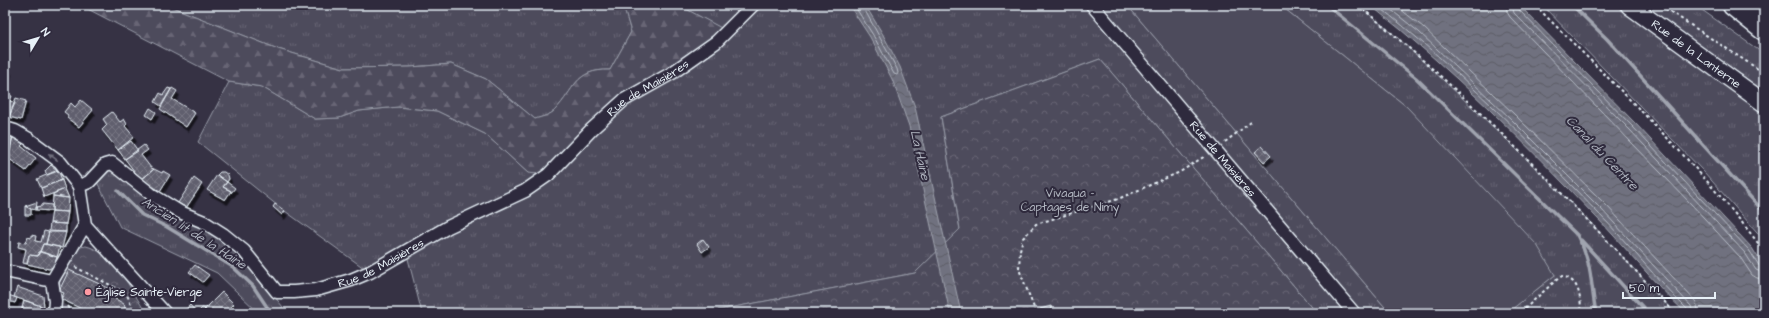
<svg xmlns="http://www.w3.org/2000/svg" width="1769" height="318" viewBox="0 0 1769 318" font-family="'Architects Daughter',sans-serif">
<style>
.grass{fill:url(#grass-tufts);stroke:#9a9eaa}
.forest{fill:url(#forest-firs);stroke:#9a9eaa}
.park{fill:url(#park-crowns);stroke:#9a9eaa}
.garden{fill:#4d4b5c;stroke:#9a9eaa}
.water{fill:url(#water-waves);stroke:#a0a4af}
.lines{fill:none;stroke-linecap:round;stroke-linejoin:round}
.shore{stroke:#b8bec8;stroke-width:1}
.stream{stroke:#a0a4af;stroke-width:3.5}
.building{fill:url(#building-cross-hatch);stroke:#e8f1f8;filter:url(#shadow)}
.minor-casing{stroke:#e8f1f8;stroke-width:15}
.secondary-casing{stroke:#e8f1f8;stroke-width:20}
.motorway-casing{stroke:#e8f1f8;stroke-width:25}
.path{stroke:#e8f1f8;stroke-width:2;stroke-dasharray:3 3;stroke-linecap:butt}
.minor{stroke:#2f2a3d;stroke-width:12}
.secondary{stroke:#2f2a3d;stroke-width:17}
.motorway{stroke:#2f2a3d;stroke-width:22}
.oneway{fill:#70707e}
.poi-dot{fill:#ff9aa2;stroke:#2f2a3d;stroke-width:1.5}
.labels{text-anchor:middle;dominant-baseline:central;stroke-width:4;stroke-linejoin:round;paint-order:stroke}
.street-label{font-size:12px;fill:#e8f1f8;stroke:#2f2a3d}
.park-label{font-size:12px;fill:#b2b7c1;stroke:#2f2a3d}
.poi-label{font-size:12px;fill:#e8f1f8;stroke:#2f2a3d;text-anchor:start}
.water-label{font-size:13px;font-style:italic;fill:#b2b7c2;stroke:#2f2a3d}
</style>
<defs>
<pattern id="grass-tufts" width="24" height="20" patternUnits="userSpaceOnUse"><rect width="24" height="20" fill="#4d4b5c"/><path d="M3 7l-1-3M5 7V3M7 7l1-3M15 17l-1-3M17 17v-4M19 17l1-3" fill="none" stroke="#676574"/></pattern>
<pattern id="forest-firs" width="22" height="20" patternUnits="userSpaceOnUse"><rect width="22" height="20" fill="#4d4b5c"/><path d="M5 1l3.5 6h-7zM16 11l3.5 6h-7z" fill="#676574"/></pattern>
<pattern id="park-crowns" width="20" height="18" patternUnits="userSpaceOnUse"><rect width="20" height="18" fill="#4d4b5c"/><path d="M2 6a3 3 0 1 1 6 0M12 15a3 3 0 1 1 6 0" fill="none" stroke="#676574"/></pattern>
<pattern id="water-waves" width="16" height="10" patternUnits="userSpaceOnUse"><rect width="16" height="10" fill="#70717f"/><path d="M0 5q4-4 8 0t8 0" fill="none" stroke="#5b5c64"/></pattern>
<pattern id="building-cross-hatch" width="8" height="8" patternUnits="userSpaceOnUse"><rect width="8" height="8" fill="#605e6e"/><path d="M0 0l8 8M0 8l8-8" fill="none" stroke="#777683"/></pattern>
<filter id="shadow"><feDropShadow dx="2.5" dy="4.5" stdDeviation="0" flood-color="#0009"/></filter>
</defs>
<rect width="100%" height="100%" fill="#363244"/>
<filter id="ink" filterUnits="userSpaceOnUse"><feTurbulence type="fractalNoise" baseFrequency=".025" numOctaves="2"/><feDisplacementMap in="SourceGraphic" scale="8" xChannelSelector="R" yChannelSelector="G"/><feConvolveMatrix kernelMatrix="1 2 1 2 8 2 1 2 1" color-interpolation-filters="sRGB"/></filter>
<g filter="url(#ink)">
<path class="grass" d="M167 5H621L625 12 631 32 610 70C574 69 575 90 555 110 551 115 541 117 535 119L486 79 451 64 410 67 343 68 278 49Z
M674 5H1127L1390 313H1317L1100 59 941 117 960 230 915 273 719 310 715 313H422L406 251 368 271 278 206 198 142 229 82 262 87 315 119 339 118 359 111 398 107 437 111 485 134 528 173 581 141 724 30 686 9Z
M1280 5H1358L1398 38 1505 138 1590 222 1675 313H1507L1555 275 1407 107Z
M1542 5H1617L1764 113V240L1704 172Z
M1642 5H1695L1764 54V91Z
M105 165 223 234 283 307 275 313H259L217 273 120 227 97 182Z"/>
<path class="forest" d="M80 5H167L278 49 343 68 410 67 451 64 486 79 535 119C541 117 551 115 555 110 575 90 574 69 610 70L631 32 625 12 621 5H674L686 9 727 31 641 89 548 175 528 173 485 134 437 111 398 107 359 111 339 118 315 119 262 87 229 82Z"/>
<path class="park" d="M1100 59 1317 313H715L718 310 915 273 960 229 941 117Z
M86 246C113 252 132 291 146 313H58L57 288 73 254 80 247Z"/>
<path class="garden" d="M1127 5H1280L1407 107 1537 245 1555 275 1507 313H1390Z"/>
<path class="water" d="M849 5H865L881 31 900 67 915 107 961 313H950L909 126 892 79 870 37Z
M1370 5H1519L1636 124 1752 248 1764 267V313H1686C1653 283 1626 247 1595 216 1524 142 1451 68 1370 5Z"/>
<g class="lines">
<path class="shore" d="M854 5 873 35 894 74 897 75 898 73 897 69 862 5
M1377 5C1456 67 1528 140 1598 213 1629 244 1656 279 1687 309L1688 313
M1385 5 1419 32 1510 118 1602 210 1691 306 1693 313
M1395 5 1423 27 1514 114 1607 206 1696 302 1699 313
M1506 5 1507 12 1510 17 1692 205 1740 257 1752 275 1757 278 1764 279
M1512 5 1514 13 1630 130 1745 253 1756 270 1764 273
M1517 5 1518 9 1633 127 1749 250 1760 267 1764 268"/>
<path class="stream" d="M1327 5 1416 78 1577 235C1593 264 1590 282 1596 313
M1572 5 1607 39 1764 212
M118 191 142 215 167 227 233 267 253 286 271 313
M1581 240 1648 313
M803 310 816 313"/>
</g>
<path class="building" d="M5 69 9 70 6 85 5 84Z
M168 88 171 89 161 106 155 102 160 93 163 95Z
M172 88 177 91 172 99 195 113 186 127 160 109Z
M7 95 12 96 10 101 15 103 9 117 5 116V99Z
M16 98 26 101 21 120 9 117Z
M81 100 93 110 79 127 67 118 68 115 64 112 71 103 75 107Z
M150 108 156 112 152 119 146 115Z
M112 112 120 122 124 119 127 124 125 126 134 137 118 150 102 130 107 125 103 119Z
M5 132 13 135 10 151 5 150Z
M13 135 23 144 21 146 36 158 26 171 8 158Z
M131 141 138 151 125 159 118 150Z
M144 145 148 150 141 155 151 168 154 169 141 180 125 159Z
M1262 146 1271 156 1264 162 1255 152Z
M51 165 58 171 47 175 45 171Z
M154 169 162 173 163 171 170 175 160 191 141 180Z
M58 170 62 180 41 188 37 179Z
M220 172H224L228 175 229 179 227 182 217 175Z
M217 175 227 182 223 187 231 191 225 200 207 190Z
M194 178 202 184 186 208 178 203Z
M62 180 65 189 44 197 41 188Z
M227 182 235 188 231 193V191L223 187Z
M65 189 69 198 53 196V194Z
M53 196 69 198 68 212 52 211Z
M37 202 36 210 31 209 25 206Z
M43 204 52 205V211L36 210V207L42 206Z
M275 204 285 211 282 215 273 207Z
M25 206 31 209V215H25Z
M52 211 68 212 66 224 50 223Z
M50 223 66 224V232L49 231Z
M44 231 49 232 46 244H43L38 256 29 255 27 264 23 263 26 249 18 247 19 242 26 243 28 237 31 238V235L36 236 35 241 41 242Z
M49 232H66L62 248 46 244Z
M703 239 709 247 702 252 697 244Z
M43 244 60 247 57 257 40 252Z
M39 251 57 257 54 266 49 269 27 264 29 255 38 256Z
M195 265 209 275 203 282 189 272Z
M69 270 117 292 114 298 124 304 125 307V313H90L61 299 64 293 59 291Z
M17 287 43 296 44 307 14 297Z
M222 292 234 304 225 313H208L204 310Z
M5 294 17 298 15 303 5 300Z
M24 300 44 307V313L22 308Z
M190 305 197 313H182Z
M1051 306 1053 313H1041L1040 309Z
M22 308 38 313H39H21Z
M202 308 206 309 204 310 208 313H197Z"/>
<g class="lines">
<defs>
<g id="minor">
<path id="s1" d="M1092 5 1354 313"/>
<path d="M5 128 15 131 29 139 60 162 79 186 85 225 165 313"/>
<path id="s2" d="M79 186 89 182 105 165 112 163 151 194 180 212 204 222 223 234 244 251 277 292H294L316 290 351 280 370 272 448 227 525 191 548 175 592 129 624 100 672 73 716 42 753 5"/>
<path d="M5 271 52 281"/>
<path d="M54 313 55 301 52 281 85 225"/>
</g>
<g id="secondary">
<path id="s3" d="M1629 5 1764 103"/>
</g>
<path id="motorway" d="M1734 5 1764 29"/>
</defs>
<use href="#minor" class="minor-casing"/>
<use href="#secondary" class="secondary-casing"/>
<use href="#motorway" class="motorway-casing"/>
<path class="path" d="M1358 5C1472 98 1575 205 1675 313
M1535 5C1613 84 1697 161 1764 251
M1660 5 1764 73
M1225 142 1251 122
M75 267 124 292 128 297 134 313
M67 306 71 311
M1036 313 1019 269 1020 250 1023 238 1036 224 1118 199 1180 172 1205 156
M1520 313 1554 282 1562 276C1581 281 1579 296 1582 313"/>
<use href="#minor" class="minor"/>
<use href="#secondary" class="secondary"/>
<use href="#motorway" class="motorway"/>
</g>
<defs><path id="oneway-solid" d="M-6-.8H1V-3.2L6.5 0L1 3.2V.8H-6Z"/></defs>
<use class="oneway" href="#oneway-solid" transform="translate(53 157) rotate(-143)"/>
</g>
<circle class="poi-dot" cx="88" cy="292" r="4"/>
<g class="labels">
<g class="street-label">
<text stroke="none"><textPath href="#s3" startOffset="83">Rue de la Lanterne</textPath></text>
<text stroke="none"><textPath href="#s2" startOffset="686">Rue de Maisières</textPath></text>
<text stroke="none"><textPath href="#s1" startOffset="202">Rue de Maisières</textPath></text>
<text stroke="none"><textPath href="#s2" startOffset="363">Rue de Maisières</textPath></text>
</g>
<g class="park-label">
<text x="1070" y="193">Vivaqua -<tspan x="1070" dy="14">Captages de Nimy</tspan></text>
</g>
<g class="poi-label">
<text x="96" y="292">Église Sainte-Vierge</text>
</g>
<g class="water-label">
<text transform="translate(1602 153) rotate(46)">Canal du Centre</text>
<text transform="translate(920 155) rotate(77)">La Haine</text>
<text transform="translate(194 233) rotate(33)">Ancien lit de la Haine</text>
</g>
</g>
<rect width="1769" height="318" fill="none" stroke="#2f2a3d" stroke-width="20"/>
<rect x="10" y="10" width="1749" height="298" fill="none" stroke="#e8f1f8" stroke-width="1.5" filter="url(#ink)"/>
<g transform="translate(38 38) rotate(52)" stroke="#2f2a3d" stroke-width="3" paint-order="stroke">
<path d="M0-3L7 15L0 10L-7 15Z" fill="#e8f1f8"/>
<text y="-6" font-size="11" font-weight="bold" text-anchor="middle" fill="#e8f1f8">N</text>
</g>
<path d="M1623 292v6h92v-6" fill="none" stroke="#e8f1f8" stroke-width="2"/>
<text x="1629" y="292" font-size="12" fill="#e8f1f8" stroke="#2f2a3d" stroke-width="3" paint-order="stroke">50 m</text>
</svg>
